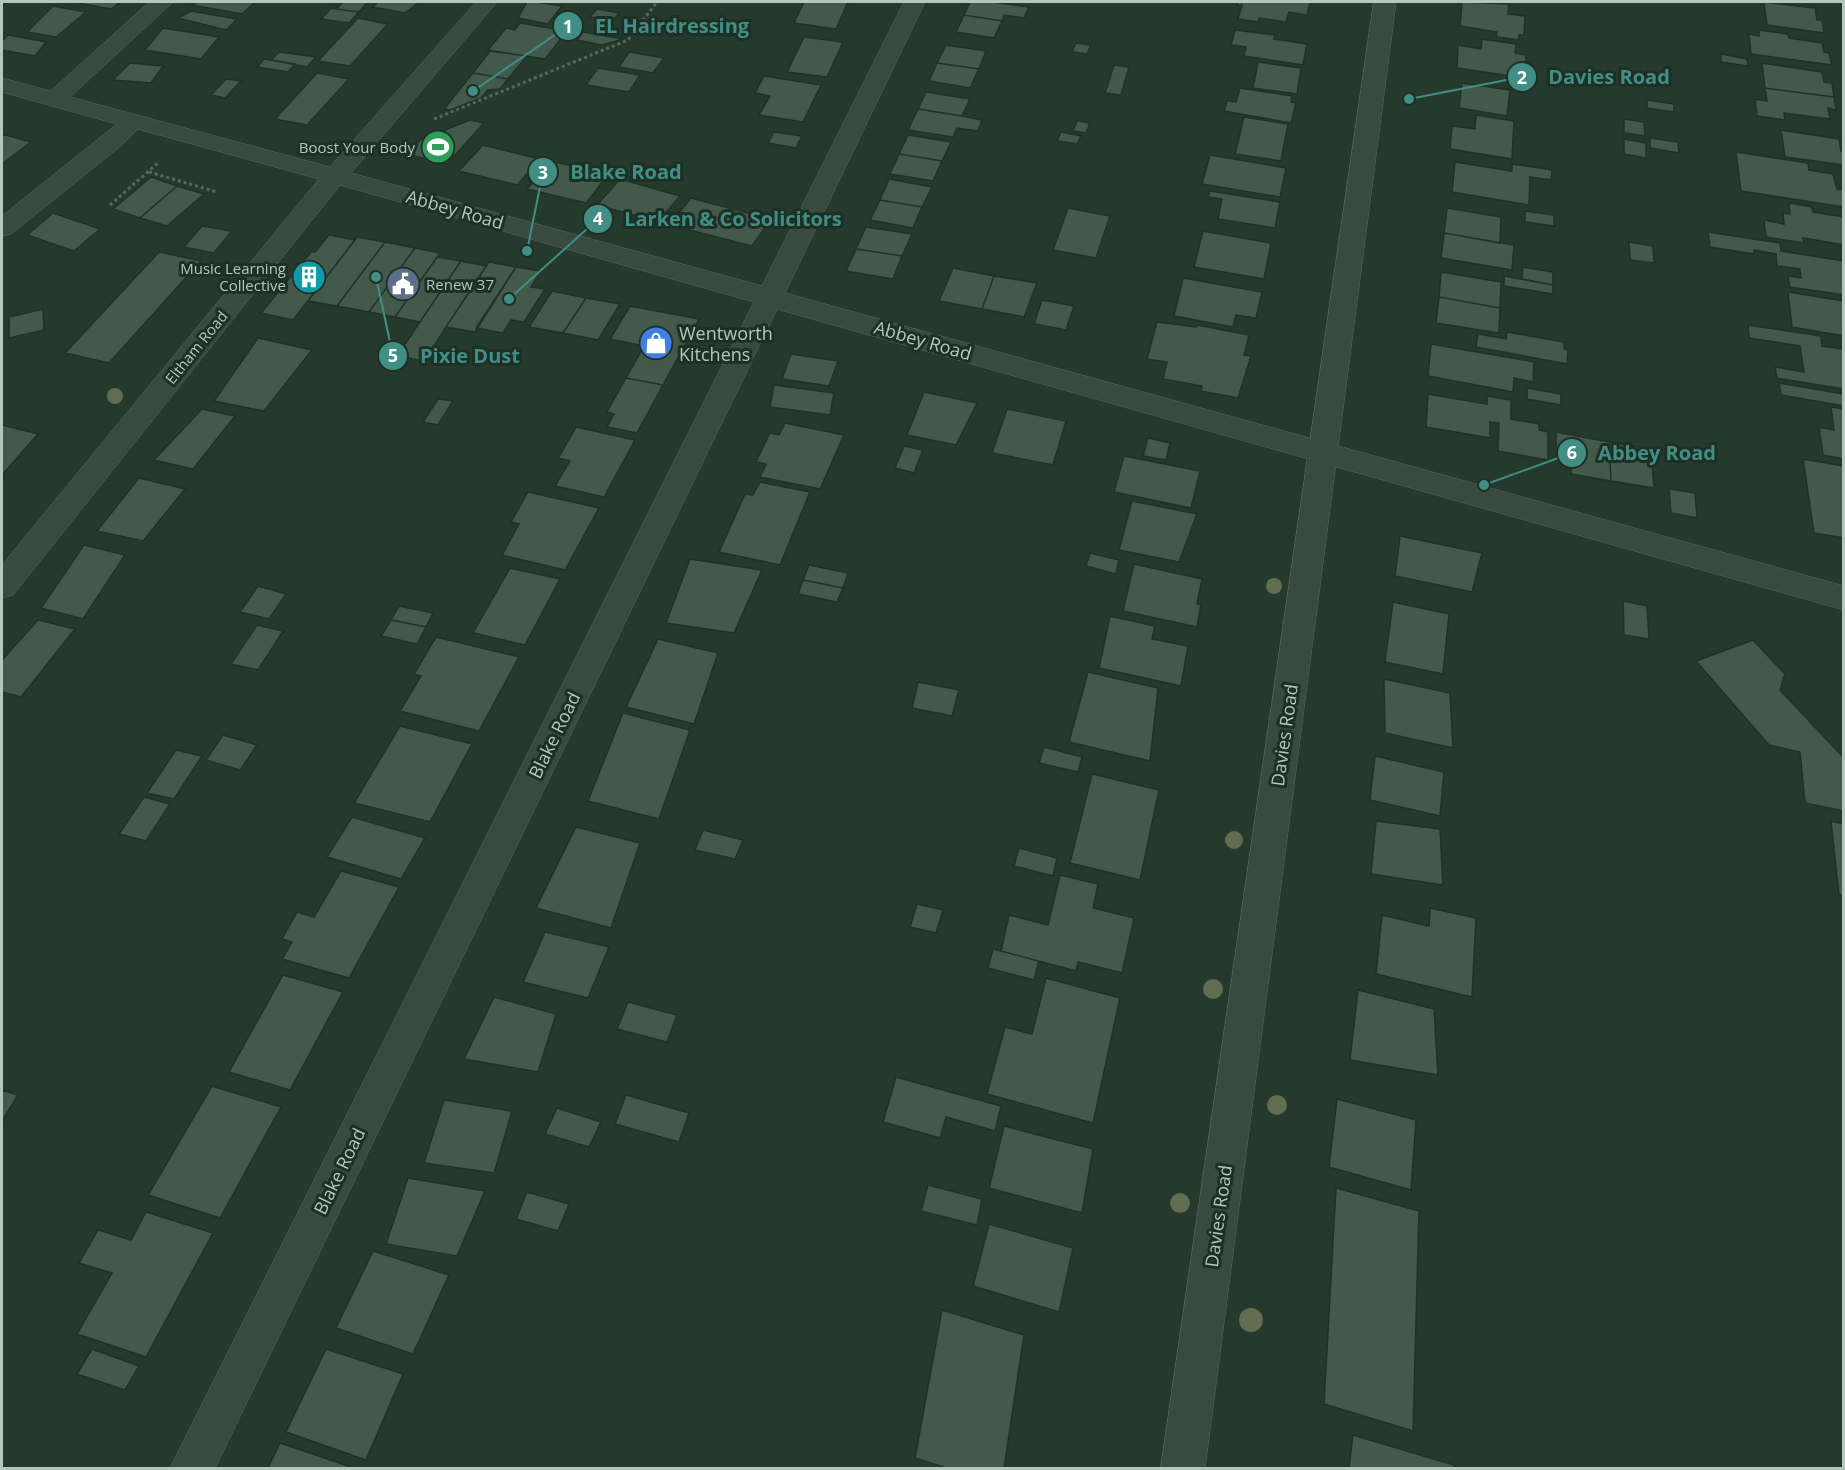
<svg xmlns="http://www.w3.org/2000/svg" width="1845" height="1470" viewBox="0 0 1845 1470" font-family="'Open Sans',sans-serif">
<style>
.building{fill:#42594b;stroke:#203227;stroke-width:1.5}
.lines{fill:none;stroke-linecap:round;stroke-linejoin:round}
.minor-casing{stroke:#57695e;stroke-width:1}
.tertiary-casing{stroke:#57695e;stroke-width:1}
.path{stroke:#586956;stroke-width:3;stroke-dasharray:3 3;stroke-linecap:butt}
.minor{fill:#394b40;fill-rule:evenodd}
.tertiary{fill:#394b40;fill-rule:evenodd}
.tree{fill:#626c51}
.labels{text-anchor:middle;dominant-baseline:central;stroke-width:6;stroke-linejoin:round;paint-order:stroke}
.far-poi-label{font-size:15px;fill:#b5c6bc;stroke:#1e3025;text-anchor:end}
.far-street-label{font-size:15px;fill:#b5c6bc;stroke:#1e3025}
.street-label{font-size:18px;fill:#b5c6bc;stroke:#1e3025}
.poi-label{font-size:18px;fill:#b5c6bc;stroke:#1e3025;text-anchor:start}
.leader{fill:none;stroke:#418e85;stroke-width:2}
.callout-dot{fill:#418e85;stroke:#1e3025;stroke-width:2}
.mark-label{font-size:18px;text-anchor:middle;font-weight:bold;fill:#fff}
.callout-label{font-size:20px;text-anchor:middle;font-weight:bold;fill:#418e85;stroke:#1e3025;stroke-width:6;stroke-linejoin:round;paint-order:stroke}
</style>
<rect width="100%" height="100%" fill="#253a2d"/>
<path class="building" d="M73 2H120L111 9Z
M197 2H255L242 14 192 5Z
M343 2H368L359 12 336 9Z
M378 2H419L405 13 373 7Z
M527 2H536L562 6 548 24 518 18Z
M804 2H848L836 29 794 23Z
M970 2H993L1029 7 1024 18 1004 15 1002 21 964 15Z
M1238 2H1310L1307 15 1289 12 1286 22 1259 18 1258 22 1238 19 1242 5H1237Z
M1462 2 1509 4 1508 14 1525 16 1524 35H1519V40L1496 37 1497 32 1460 26Z
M1764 2 1815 8 1817 20H1822L1824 33 1767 25Z
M53 6 86 12 56 37 27 32Z
M331 8 336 9 359 12 349 23 321 19Z
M597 9 619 13 613 21 590 17Z
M191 11 237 19 226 30 178 18Z
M964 15 1002 21 994 38 956 32Z
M358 18 388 24 350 66 318 61Z
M520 23 567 31 545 59 488 50 506 28 515 30Z
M163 28 219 37 201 59 145 50Z
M1235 30 1275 35 1274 39 1307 44 1303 65 1244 56 1246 47 1231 45Z
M1759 30 1788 34 1789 38 1822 43 1824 52 1829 53 1832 65 1751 54 1749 34 1759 36Z
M583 32 623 39 602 45 577 40Z
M8 35 46 42 35 56 2 50V41Z
M804 37 843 42 827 77 787 72Z
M1482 39 1516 44 1515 53 1526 55 1525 78 1457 68 1458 45 1481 49Z
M1076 43 1091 45 1087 54 1072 52Z
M946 45 986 51 979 69 937 63Z
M490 51 527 56 508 79 473 73Z
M279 52 316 57 307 67 271 60Z
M629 52 664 58 653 73 619 67Z
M1721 54 1747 59 1748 66 1721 62Z
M264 59 271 60 295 64 288 72 257 67Z
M1258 62 1301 68 1297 94 1253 88Z
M130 63 163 66 151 83 113 80Z
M937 63 979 69 970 88 929 81Z
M1762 63 1822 72 1824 82 1832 83 1834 97 1765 88Z
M1114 65 1129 67 1121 95 1105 93Z
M598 68 640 75 629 92 586 85Z
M317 73 349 79 307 125 275 119Z
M473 73 508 79 500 89 488 90 481 98 450 110 444 109Z
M764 76 821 85 803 122 759 115 770 96 755 93Z
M226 79 241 81 225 98 211 95Z
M1462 83 1510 90 1507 116 1459 108Z
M1240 88 1292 96 1291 102 1296 103 1291 123 1224 111 1227 101 1236 102Z
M1765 88 1834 97 1836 110 1828 108 1830 119 1784 113 1785 120 1757 116 1755 99 1767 101Z
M926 92 970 99 962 116 918 109Z
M1647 100 1674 104V112L1647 108Z
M918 109 962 116 982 120 978 131 957 128 953 137 908 130Z
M1476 115 1514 121 1512 159 1450 149 1452 126 1475 129Z
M1244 117 1288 124 1281 161 1235 154Z
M1624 119 1644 122 1645 136 1624 133Z
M470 120 484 123 447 164 406 154 420 140Z
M1077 121 1090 123 1086 133 1073 131Z
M1781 130 1839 139 1841 151H1844V165L1785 157Z
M774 132 802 136 796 148 768 143Z
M1061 132 1081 136 1077 144 1057 141Z
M2 134 31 142 2 164Z
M908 135 951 142 942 161 899 154Z
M1650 138 1678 142 1679 153 1650 148Z
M1624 139 1646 143V158L1624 154Z
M483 145 540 159 517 185 459 171Z
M1736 152 1808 163 1809 170 1833 174 1837 189 1844 190V207L1741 191Z
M899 154 942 161 933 181 890 174Z
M1210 155 1286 168 1280 197 1202 184Z
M551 161 608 175 586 203 527 189Z
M1455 162 1512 171V164L1552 170 1551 180 1530 177 1529 205 1452 192Z
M151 177 177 186 140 218 113 209Z
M620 179 680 196 658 222 597 205Z
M889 179 932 187 922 207 880 200Z
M177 186 204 194 167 226 140 218Z
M1210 191 1280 202 1275 228 1218 219 1222 199 1208 197Z
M691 198 771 219 752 246 670 225Z
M880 200 922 207 913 228 870 220Z
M1789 203 1812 207 1813 212 1844 217V245L1803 238 1804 243 1766 237 1764 220 1784 224 1783 213 1790 214Z
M1068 208 1110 216 1096 258 1053 250Z
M1447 208 1501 217 1500 243 1444 233Z
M1525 211 1554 215V226L1525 222Z
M53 213 100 229 74 251 27 235Z
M202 226 232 231 214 253 184 247Z
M866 227 912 234 902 256 856 249Z
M1203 231 1271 243 1264 279 1194 267Z
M1708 232 1780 243 1781 251 1844 261V295L1790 287 1788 276 1801 278 1800 269 1777 266 1776 254 1754 250V254L1710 247Z
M1444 233 1514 245 1512 270 1441 258Z
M329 235 355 240 293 320 261 313 311 252H315Z
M357 237 385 242 337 306 308 301Z
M385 242 415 248 369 312 337 306Z
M1629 242 1653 246 1654 263 1630 260Z
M415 248 440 253 395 317 369 312Z
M856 249 902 256 893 279 846 271Z
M159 252 201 261 109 363 65 353Z
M437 257 461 261 420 322 395 317Z
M461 261 486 266 424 361 397 356Z
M489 262 516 267 475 332 446 327Z
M516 267 541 271 531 287 545 289 524 322 511 320 503 333 476 328Z
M1523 267 1553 272V285L1522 279Z
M953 268 994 276 982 309 939 301Z
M1441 272 1501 282 1500 308 1439 297Z
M994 276 1037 283 1024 317 982 309Z
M1504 276 1553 285V294L1504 286Z
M1183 278 1262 292 1256 318 1236 315 1233 327 1174 316Z
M552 291 586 298 563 333 529 327Z
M1788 292 1844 301V336L1792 327Z
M1439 297 1500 308 1499 333 1436 323Z
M586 298 620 304 598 340 563 333Z
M1042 300 1074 306 1066 330 1034 324Z
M630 306 699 319 663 385 626 378 644 346 610 339Z
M43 309 44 330 9 338V317Z
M1157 322 1196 327 1197 325 1249 335 1244 355 1251 356 1238 398 1201 391 1202 386 1163 379 1167 362 1147 359Z
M1748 325 1821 336 1822 346 1844 349V389L1777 378 1775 367 1804 372 1800 346 1749 338Z
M1507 332 1564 342V349L1568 350 1567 364 1476 347 1478 334 1506 339Z
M258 338 312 350 264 411 214 401Z
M1431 344 1534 362 1533 382 1514 378 1513 392 1428 376Z
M791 354 838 361 829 386 782 379Z
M626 378 663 385 637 433 607 427 614 414 607 412Z
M1779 383 1844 394V406L1781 395Z
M774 385 834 393 830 415 770 407Z
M1527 388 1561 394V405L1527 399Z
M924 392 977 403 956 445 907 435Z
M1428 394 1487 404V396L1511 400V419L1539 424V430L1548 432V460L1498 451 1499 423 1490 422V438L1426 427Z
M438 399 453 401 438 425 423 422Z
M1831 407 1844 409V459L1823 455 1819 427 1834 430Z
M202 409 235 416 193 469 154 460Z
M1007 409 1066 421 1053 465 992 453Z
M785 423 844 435 820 489 760 477 766 464 756 462 770 433 779 435Z
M2 425 38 434 2 475Z
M576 427 635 440 604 497 555 486 570 461 558 458Z
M1556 432 1609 442 1611 481 1571 474V458L1556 456Z
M1148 438 1170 443 1166 460 1143 456Z
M1609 442 1651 449 1654 488 1611 481Z
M904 446 923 450 914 473 895 468Z
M1124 456 1200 471 1191 508 1114 492Z
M1803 459 1844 466V538L1814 533Z
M139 478 185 489 143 541 97 531Z
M760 482 810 492 780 565 719 552 745 494 753 495Z
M1669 489 1695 493 1697 518 1671 513Z
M528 492 599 508 565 570 502 555 519 524 511 522Z
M1132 501 1197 514 1179 562 1119 550Z
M1400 536 1482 553 1472 592 1395 576Z
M84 545 125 555 83 619 41 608Z
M1090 553 1119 560 1116 574 1086 566Z
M690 559 762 570 734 633 666 623Z
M1134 564 1202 579 1197 604 1201 605 1197 627 1123 611Z
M809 565 848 573 843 588 803 580Z
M510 568 560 579 525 645 473 633Z
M803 580 843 588 837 602 798 594Z
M258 586 286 594 269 619 240 612Z
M1623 601 1647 606 1649 639 1624 635Z
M1393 602 1449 614 1443 674 1385 662Z
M399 606 433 613 426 627 391 620Z
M1110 616 1155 626 1152 639 1188 646 1181 686 1099 668Z
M38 620 75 629 21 697 2 692V660Z
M391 620 426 627 417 644 381 636Z
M257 625 283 631 258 670 231 664Z
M436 637 519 657 479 731 400 711 421 676 414 674Z
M658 639 718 653 694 724 626 707Z
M1753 640 1785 674 1780 690 1844 758V811L1805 803 1800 752 1769 745 1696 661Z
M1088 672 1158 688 1150 761 1069 742Z
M1384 679 1450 693 1453 748 1385 733Z
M918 682 959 690 952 716 912 708Z
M623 713 690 730 659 819 588 801Z
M400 726 472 744 430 822 354 803Z
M223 735 257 745 240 770 206 760Z
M1044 747 1082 757 1078 772 1039 763Z
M176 750 202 756 174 799 147 793Z
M1375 756 1444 772 1440 816 1370 800Z
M1092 774 1159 790 1140 880 1070 863Z
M144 797 170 804 146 841 119 834Z
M352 817 425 838 401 879 327 857Z
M1376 821 1440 829 1443 885 1371 874Z
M1831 821 1844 824V896L1839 895Z
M576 827 640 843 611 928 536 908Z
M703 830 743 840 735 859 695 850Z
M1019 848 1057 858 1053 876 1014 866Z
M341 871 399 887 349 978 282 959 292 942 282 939 297 912 314 917Z
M1060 875 1098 884 1093 908 1134 918 1122 973 1078 962 1076 971 1001 951 1009 915 1048 925Z
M917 904 943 910 936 933 910 927Z
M1430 908 1476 918 1472 997 1376 974 1382 915 1429 926Z
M545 932 609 947 588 998 523 982Z
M993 949 1039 961 1034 980 988 968Z
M283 975 343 992 290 1090 229 1072Z
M1046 978 1120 998 1093 1123 987 1094 1005 1027 1032 1034Z
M1358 990 1434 1009 1438 1075 1350 1060Z
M494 997 556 1014 538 1072 464 1059Z
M628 1002 677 1015 667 1042 617 1029Z
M896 1077 1001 1106 995 1131 946 1117 940 1138 883 1122Z
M212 1086 281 1107 220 1218 148 1195Z
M2 1090 18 1095 2 1121Z
M626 1095 689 1113 679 1142 615 1124Z
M1337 1099 1416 1120 1411 1190 1329 1167Z
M444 1100 512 1111 494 1173 424 1163Z
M557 1108 601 1122 589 1147 545 1134Z
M1004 1126 1093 1149 1082 1213 989 1188Z
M408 1178 485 1191 457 1256 386 1244Z
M928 1185 982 1199 977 1225 921 1211Z
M1336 1188 1419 1211 1413 1431 1324 1404Z
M527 1192 569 1204 558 1231 516 1219Z
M146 1212 213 1233 146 1357 77 1334 112 1273 79 1263 98 1230 131 1240Z
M989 1224 1073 1248 1059 1312 973 1286Z
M373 1251 449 1275 413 1354 336 1328Z
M942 1310 1024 1335 1004 1468H946L915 1458Z
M92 1349 139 1366 125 1390 77 1374Z
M326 1349 403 1374 366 1460 286 1432Z
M1353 1435 1454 1465V1468H1349Z
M280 1443 354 1468H268Z"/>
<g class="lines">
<defs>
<path id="minor" d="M150 2H173L70 97 330 167 476 2H497L351 173 762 286 904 2H925L785 293 1844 586V610L777 309 215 1468H170L754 302 340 185 13 595 2 598V565L319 179 138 129 123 144 11 234 2 236V216L117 124 2 92V78L50 91Z"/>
<path id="tertiary" d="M1374 2H1396L1205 1468H1161Z"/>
</defs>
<use href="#minor" class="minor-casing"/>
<use href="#tertiary" class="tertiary-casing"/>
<path class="path" d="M434 119 628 40 657 2
M149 172 217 192
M110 205 159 162"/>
<use href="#minor" class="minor"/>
<use href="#tertiary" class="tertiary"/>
</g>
<g class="tree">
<circle cx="115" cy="396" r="8"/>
<circle cx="1274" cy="586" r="8"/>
<circle cx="1234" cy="840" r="9"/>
<circle cx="1213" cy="989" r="10"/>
<circle cx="1277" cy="1105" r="10"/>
<circle cx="1180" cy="1203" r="10"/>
<circle cx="1251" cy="1320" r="12"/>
</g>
<defs>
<symbol id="stadium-disc" viewBox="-11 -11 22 22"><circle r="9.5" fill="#2e9e5b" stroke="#1e3025"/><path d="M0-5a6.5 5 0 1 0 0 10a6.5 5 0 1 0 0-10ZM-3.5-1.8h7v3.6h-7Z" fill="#fff"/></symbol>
<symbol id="building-disc" viewBox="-11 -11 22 22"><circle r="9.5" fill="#0f9aa8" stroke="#1e3025"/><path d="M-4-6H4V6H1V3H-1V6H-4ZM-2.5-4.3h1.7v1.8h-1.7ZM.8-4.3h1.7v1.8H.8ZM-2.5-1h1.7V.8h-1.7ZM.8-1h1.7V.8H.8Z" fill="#fff"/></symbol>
<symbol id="civic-disc" viewBox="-11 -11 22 22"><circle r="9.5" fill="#5c6f8a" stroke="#1e3025"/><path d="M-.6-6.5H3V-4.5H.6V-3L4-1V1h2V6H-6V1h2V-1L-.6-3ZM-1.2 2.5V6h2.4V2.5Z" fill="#fff"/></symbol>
<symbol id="shop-disc" viewBox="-11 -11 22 22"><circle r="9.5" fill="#3f7fe0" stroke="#1e3025"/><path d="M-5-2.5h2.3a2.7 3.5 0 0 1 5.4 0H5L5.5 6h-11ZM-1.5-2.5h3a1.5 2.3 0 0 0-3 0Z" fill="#fff"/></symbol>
</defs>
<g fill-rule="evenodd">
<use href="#stadium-disc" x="419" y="128" width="38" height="38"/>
<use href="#building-disc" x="290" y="258" width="38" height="38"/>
<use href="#civic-disc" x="384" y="265" width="38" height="38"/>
<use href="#shop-disc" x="637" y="324" width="38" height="38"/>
</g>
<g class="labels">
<g class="far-poi-label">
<text x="415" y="147">Boost Your Body</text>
<text x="286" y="268">Music Learning<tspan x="286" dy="17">Collective</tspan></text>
<text x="426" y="284" text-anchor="start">Renew 37</text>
</g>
<g class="far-street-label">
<text transform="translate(196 347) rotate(-51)">Eltham Road</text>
</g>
<g class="street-label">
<text transform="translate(455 209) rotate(16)">Abbey Road</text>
<text transform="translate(923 340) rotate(16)">Abbey Road</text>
<text transform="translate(554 735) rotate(-64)">Blake Road</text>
<text transform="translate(1284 735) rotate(-82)">Davies Road</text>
<text transform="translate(339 1171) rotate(-64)">Blake Road</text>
<text transform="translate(1218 1216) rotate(-82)">Davies Road</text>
</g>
<g class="poi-label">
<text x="679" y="333">Wentworth<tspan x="679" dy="21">Kitchens</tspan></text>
</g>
</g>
<path class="leader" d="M473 91L568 26M1409 99L1522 77M527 251L543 172M509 299L598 219M376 277L393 356M1484 485L1572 453"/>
<g class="callout-dot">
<circle cx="473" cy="91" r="6"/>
<circle cx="1409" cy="99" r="6"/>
<circle cx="527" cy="251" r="6"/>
<circle cx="509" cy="299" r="6"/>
<circle cx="376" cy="277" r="6"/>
<circle cx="1484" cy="485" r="6"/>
<circle cx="568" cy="26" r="15"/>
<circle cx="1522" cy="77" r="15"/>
<circle cx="543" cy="172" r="15"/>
<circle cx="598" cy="219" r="15"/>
<circle cx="393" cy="356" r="15"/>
<circle cx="1572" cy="453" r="15"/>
</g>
<g class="mark-label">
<text x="568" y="33">1</text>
<text x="1522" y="84">2</text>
<text x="543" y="179">3</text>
<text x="598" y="225">4</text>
<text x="393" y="362">5</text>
<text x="1572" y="459">6</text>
</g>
<g class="callout-label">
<text x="672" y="33">EL Hairdressing</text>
<text x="1609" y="84">Davies Road</text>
<text x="626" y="179">Blake Road</text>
<text x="733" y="226">Larken &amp; Co Solicitors</text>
<text x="470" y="363">Pixie Dust</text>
<text x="1657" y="460">Abbey Road</text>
</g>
<rect width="1845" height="1470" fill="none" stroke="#b5c6bc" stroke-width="6"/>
</svg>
